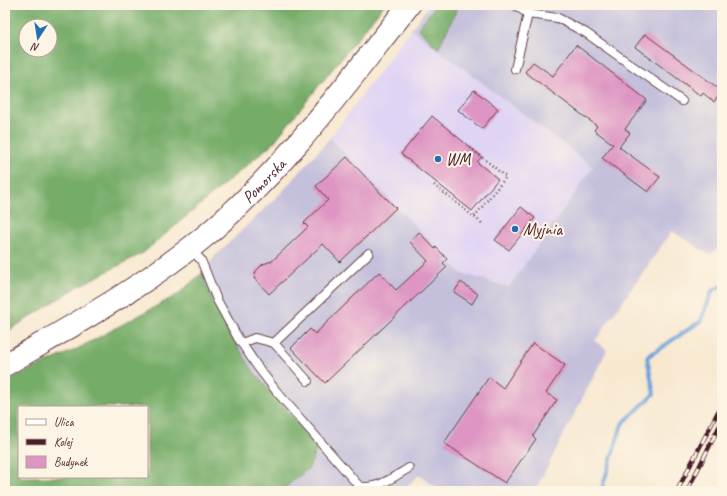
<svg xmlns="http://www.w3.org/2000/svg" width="727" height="496" font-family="Caveat,sans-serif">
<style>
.built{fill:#e0d4f4}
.industrial{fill:#c4c0db}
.forest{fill:#75ac68;stroke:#60664a;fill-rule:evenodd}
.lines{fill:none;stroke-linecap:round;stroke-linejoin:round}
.stream{stroke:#6ea3db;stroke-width:4}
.building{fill:#de95c3}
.service-casing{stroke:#643d44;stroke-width:10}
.primary-casing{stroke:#643d44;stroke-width:24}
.path{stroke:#643d44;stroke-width:2.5;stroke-dasharray:1 3;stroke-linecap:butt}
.service{stroke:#fff;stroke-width:8}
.primary{stroke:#fff;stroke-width:22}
.rail-casing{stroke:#4a1f2b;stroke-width:4.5}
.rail{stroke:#fcf5e5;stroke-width:3;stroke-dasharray:9;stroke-linecap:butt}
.poi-dot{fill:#1f6fb2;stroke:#fcf5e5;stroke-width:1.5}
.labels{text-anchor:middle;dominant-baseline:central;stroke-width:4;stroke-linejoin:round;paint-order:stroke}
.poi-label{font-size:17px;fill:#4a1f2b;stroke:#fcf5e5;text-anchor:start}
.street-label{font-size:17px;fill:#4a1f2b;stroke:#fcf5e5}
</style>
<rect width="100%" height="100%" fill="#fcf5e5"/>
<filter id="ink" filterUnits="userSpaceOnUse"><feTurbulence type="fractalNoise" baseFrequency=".025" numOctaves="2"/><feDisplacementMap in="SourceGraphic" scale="8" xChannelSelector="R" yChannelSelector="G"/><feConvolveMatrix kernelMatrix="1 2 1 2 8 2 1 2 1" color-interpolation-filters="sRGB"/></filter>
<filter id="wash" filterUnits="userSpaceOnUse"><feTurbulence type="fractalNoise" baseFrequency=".012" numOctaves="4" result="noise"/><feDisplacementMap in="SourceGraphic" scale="16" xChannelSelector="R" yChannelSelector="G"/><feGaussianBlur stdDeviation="0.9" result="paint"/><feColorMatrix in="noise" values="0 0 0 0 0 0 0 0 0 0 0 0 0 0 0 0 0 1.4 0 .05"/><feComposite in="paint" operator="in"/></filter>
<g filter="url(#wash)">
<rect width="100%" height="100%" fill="#f8e8d0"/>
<polygon class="built" points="411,29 593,167 509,287 461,273 330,138"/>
<polygon class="industrial" points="429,5 722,5 722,244 710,255 672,231 595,341 607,350 535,491 440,491 419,475 402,491 281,491 309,469 318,445 254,372 233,339 212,299 202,273 215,256 281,193 330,138 461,273 509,287 593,167 411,29"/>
<g class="forest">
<path d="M 5,5 L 384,5 L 273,143 L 143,253 L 79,286 L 5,333 ZM 26,26 L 50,26 L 50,50 L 26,50 Z"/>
<polygon points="436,5 459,5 438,49 418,28"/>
<path d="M 202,273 L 212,299 L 233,339 L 254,372 L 318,445 L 309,468 L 281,491 L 5,491 L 5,381 L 75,350 L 177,295 ZM 19,407 L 147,407 L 147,477 L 19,477 Z"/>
</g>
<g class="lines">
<polyline class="stream" points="601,491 622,424 654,394 647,357 701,321 712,291 722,286"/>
</g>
<g id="blocks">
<g class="building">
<polygon points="645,34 722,91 714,102 703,93 701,96 635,47"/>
<polygon points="576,45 647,100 625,129 630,133 619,147 660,177 648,192 602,158 613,144 594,130 597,126 525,72 533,62 553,76"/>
<polygon points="474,90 498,109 482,129 458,110"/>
<polygon points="432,116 482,157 477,162 498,179 472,211 401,154"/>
<polygon points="347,157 386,199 386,198 396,208 340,262 323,244 269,294 254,278 256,271 263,264 272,261 308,227 304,223 328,200 316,186"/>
<polygon points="521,207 535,218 509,250 495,240"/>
<polygon points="419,232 435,249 436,247 447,259 443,263 447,267 325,383 291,348 310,329 315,334 379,272 396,290 428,261 410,242"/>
<polygon points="461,282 478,294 472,304 454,292"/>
<polygon points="533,343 565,365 546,393 557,400 533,436 536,439 505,483 444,443 489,377 503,388"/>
</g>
</g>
</g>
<g filter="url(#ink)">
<use href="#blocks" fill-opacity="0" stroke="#643d44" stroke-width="1"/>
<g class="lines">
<g class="service-casing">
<g id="service">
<polyline points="515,5 528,14 558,18 586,33 682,101"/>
<polyline points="515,69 528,14"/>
<path d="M 190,248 L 201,260 L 217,300 L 238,338 L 257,366 L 277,392 L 359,486 C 376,491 395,476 409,468"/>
<polyline points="242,343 255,338 274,343 369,253"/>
<polyline points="274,343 308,381"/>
</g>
</g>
<g class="primary-casing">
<g id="primary">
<path id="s1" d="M 5,365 C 75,324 147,285 210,232 C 287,166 346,84 409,5"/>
</g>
</g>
<g class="path">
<polyline points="467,145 506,177 474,217"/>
<polyline points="434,185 483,224"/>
</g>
<use href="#service" class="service"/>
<use href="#primary" class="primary"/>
<g class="rail-casing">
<g id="rail">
<polyline points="677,491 722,404"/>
<polyline points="687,491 722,421"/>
</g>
</g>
<use href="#rail" class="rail"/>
</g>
</g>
<g class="poi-dot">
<circle cx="438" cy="159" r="4"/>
<circle cx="515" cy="229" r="4"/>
</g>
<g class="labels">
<g class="poi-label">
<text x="446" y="159">WM</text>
<text x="523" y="229">Myjnia</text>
</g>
<g class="street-label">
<text stroke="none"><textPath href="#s1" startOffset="319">Pomorska</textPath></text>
</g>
</g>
<rect width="727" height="496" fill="none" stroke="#fcf5e5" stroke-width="20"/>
<rect x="18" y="406" width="130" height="72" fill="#fcf5e5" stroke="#b59f9b"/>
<rect x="26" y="419" width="20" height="6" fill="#ffffff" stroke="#b59f9b"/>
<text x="54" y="426" font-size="12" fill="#4a1f2b">Ulica</text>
<rect x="26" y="439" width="20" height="6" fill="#4a1f2b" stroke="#b59f9b"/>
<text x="54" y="446" font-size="12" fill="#4a1f2b">Kolej</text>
<rect x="26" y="456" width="20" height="12" fill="#de95c3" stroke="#b59f9b"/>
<text x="54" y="466" font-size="12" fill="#4a1f2b">Budynek</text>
<g transform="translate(38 38) rotate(192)"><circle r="19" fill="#fcf5e5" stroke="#b59f9b"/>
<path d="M0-3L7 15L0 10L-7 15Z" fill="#1f6fb2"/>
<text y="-6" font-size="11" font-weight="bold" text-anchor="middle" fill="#4a1f2b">N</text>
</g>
</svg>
